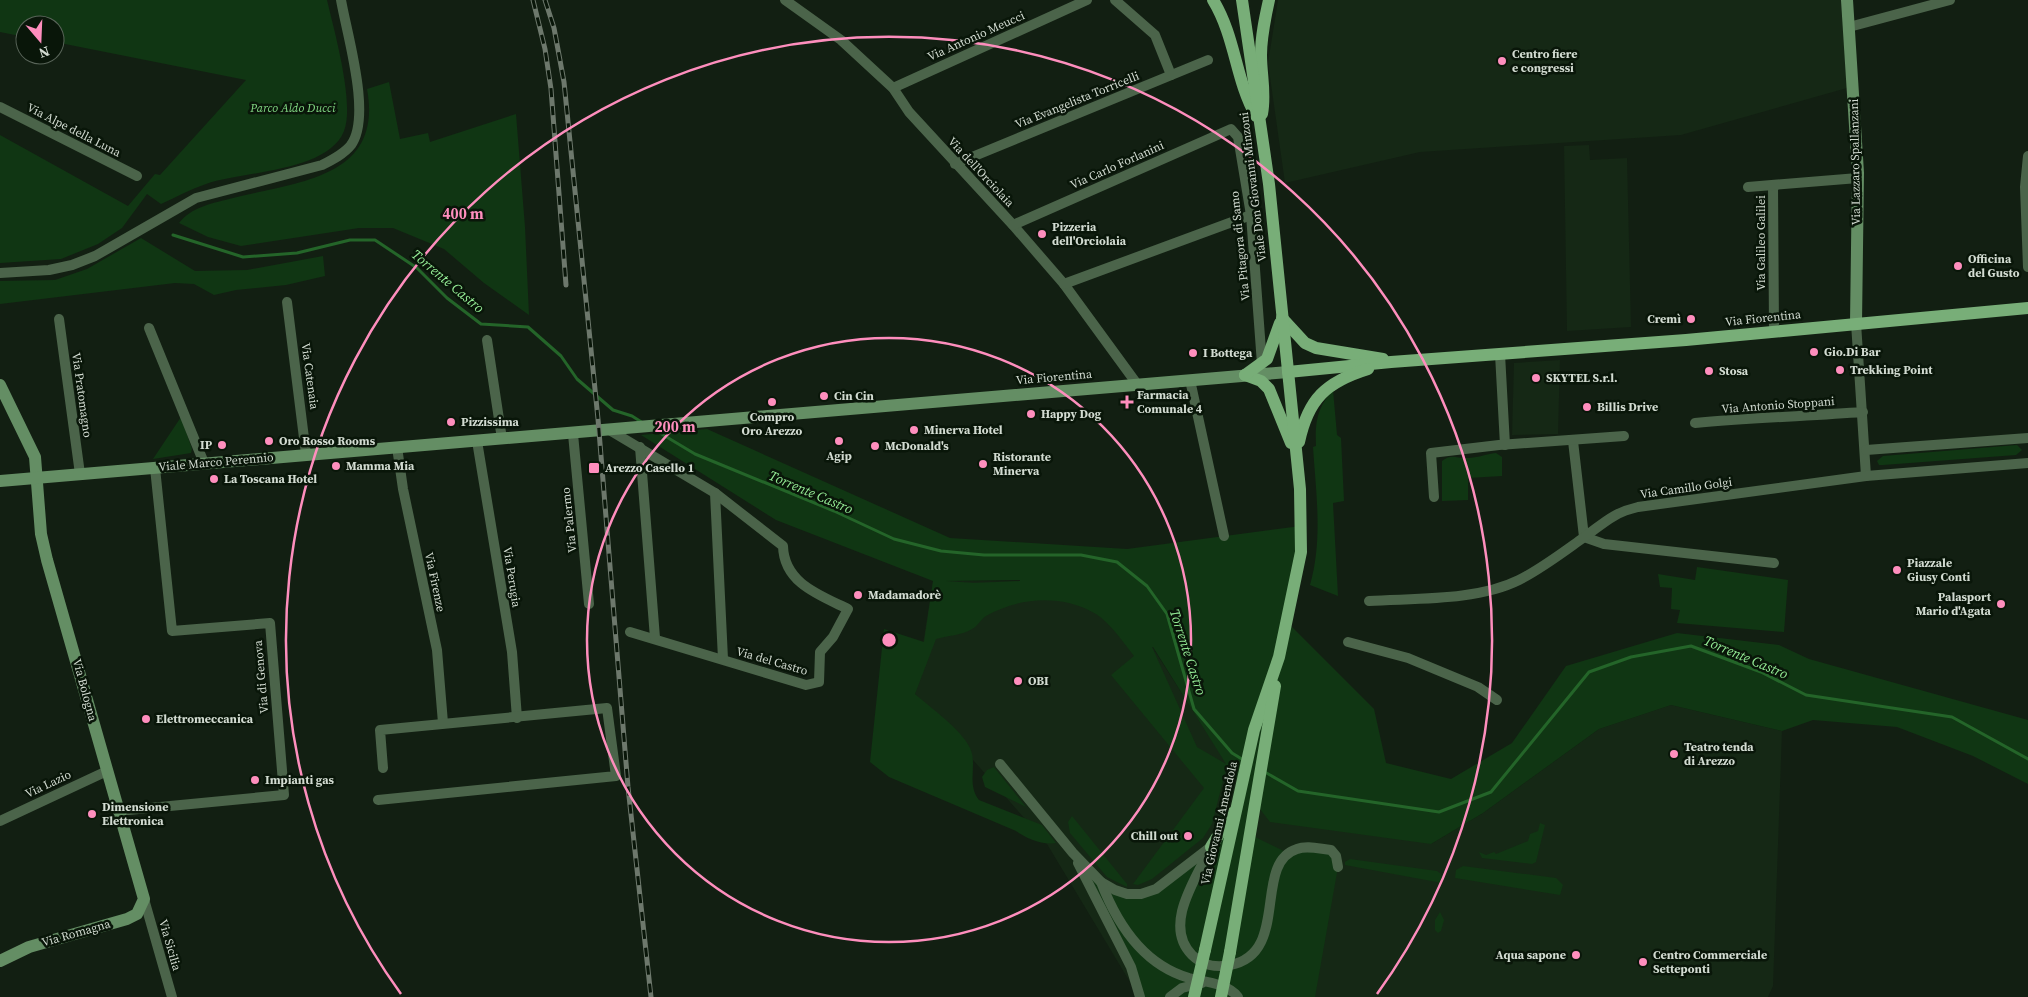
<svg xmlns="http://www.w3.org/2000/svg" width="2028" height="997" font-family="'Source Serif 4',serif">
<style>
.built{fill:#152815}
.green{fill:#103613;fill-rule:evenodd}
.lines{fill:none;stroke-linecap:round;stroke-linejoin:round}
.stream{stroke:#246529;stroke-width:3}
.street{stroke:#4b644a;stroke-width:10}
.secondary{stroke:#648e64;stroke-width:12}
.primary{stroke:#78ae78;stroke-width:12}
.rail-casing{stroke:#6d786c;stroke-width:5}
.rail{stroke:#091609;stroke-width:3;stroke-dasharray:9;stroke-linecap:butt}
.primary-bridge{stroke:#78ae78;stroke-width:12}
.ring{fill:none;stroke:#fe8ebd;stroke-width:2.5}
.poi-dot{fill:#fe8ebd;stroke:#091609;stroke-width:2}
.labels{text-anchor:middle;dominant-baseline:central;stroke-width:5;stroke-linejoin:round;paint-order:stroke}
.street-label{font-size:12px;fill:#d2dbd1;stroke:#091609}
.poi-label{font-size:12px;font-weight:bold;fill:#d2dbd1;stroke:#091609;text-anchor:start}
.park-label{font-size:12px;font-style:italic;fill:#80d682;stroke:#091609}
.water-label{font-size:14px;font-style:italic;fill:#95ec96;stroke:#091609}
.centre{fill:#fe8ebd;stroke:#091609;stroke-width:2.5}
.ring-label{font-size:15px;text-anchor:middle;font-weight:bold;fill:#fe8ebd;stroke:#091609;stroke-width:5;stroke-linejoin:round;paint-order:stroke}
</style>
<rect width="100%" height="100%" fill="#121f12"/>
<g class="built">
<polygon points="1278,0 1841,0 1847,88 1681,135 1420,152 1285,183 1268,63"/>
<polygon points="1589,145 1590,160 1627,158 1631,327 1567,331 1564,146"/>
<polygon points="1560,360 1558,434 1512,435 1514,363"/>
<polygon points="933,581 1093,582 1123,601 1227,764 1431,844 1483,813 1599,729 1671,705 1782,731 1773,986 1768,997 1139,997 1047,844 915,694"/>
</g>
<g class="green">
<path d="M 0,0 L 327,0 C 334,30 355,104 344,131 C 328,172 243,171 206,184 C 191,189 176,197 161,204 L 147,194 L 122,228 L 98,244 L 61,259 L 0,263 L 0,135 L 128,206 L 155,174 L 160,175 L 246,80 L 55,42 L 55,25 L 25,25 L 25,37 L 0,32 Z"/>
<path d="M 389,82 L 400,139 L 428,133 L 430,142 L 516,114 L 525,227 L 529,315 L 484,283 L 444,249 L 393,228 L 359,228 L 241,246 L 208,237 L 179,223 C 192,207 210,204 229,199 C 294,182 384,180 367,89 Z"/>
<polygon points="141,238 195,271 247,270 323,256 325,276 286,285 236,290 214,295 194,284 175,283 0,304 0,281 55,280 87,269"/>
<path d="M 1333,390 L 1337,435 L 1341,438 L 1344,501 L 1333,503 L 1338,596 L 1310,585 C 1323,540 1316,493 1313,447 L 1316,446 C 1315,422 1317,408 1333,390 Z"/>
<polygon points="181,417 192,449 191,453 153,459"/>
<path d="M 707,429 L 950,538 L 1127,549 L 1301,526 L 1288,623 L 1374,709 L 1386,763 L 1451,779 L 1512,743 L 1566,666 L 1677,633 L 1779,645 L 1809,659 L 2028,720 L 2028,784 L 1973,756 L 1897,727 L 1813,720 L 1782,731 L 1671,705 L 1599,729 L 1483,813 L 1431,844 L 1270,822 L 1256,804 L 1251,835 L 1288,853 L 1331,850 L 1338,867 L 1315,997 L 1140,997 L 1073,853 L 1101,882 L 1141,894 L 1211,847 L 1242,785 L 1227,765 L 1212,824 L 1203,838 L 1152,879 L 1138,885 L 1133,884 L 1204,788 L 1111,675 L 1134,656 C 1123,642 1111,624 1096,614 C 1062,594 1019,597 986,616 C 981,619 978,626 972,629 C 963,635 946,636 936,639 L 915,694 C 931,708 961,729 970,748 C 978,765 966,783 979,800 L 1042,825 L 1056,843 C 1042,845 1027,839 1016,831 L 889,777 L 870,762 L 884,629 L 924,642 L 933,581 L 776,520 L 641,435 ZM 946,581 L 1020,580 L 1020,581 L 974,583 ZM 1152,647 L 1153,647 L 1226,764 L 1197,747 Z"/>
<polygon points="2017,445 2022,450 2016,455 1883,465 1879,465 1877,461 1883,456"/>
<path d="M 1496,453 L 1502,457 L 1502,476 L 1468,478 L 1468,500 L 1442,501 L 1442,461 C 1452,453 1457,459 1468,458 C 1477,458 1486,454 1496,453 Z"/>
<polygon points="1697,567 1788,580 1784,632 1677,623 1680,610 1671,609 1672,588 1660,587 1658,574 1695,580"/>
<polygon points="994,767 1026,807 985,787 982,777 987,770"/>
<polygon points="1072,816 1127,884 1127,887 1107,877 1070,833 1068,822"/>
<polygon points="1540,823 1545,825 1536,862 1532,864 1482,858 1479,852 1486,855 1494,852 1496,854 1528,841 1530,834 1538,831"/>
<polygon points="1350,859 1437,871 1441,874 1442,883 1345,865 1345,862"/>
<polygon points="1463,866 1556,878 1563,885 1560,895 1455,878 1456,870"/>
<polygon points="1440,912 1444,920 1441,931 1438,933 1435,930 1435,920"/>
</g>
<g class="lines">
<g class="stream">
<polyline points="173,235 243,257 297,253 350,240 375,240 417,268 447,298 481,324 528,327 561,356 577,379 613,410 632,416 643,423"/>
<polyline points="655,430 695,454 834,511 894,539 941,551 984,555 1081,555 1117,562 1147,586 1167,614 1194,709 1232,753 1245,761"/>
<polyline points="1263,771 1298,791 1439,812 1491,792 1589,672 1631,657 1691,646 1761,672 1806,695 1952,717 2028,759"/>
</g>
<g class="street">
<polyline points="785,0 841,40 893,88 909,112 1013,225 1064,284 1137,384"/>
<polyline points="1115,0 1155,35 1171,75"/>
<polyline points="1849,27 1950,0"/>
<polyline points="893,88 1087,0"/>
<polyline points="0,107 137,176"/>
<polyline points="2028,156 2025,187 2028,267"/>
<polyline points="955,164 1208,60"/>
<polyline points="1773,185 1774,331"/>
<polyline points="1748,187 1858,178"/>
<polyline points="1013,225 1231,129 1238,137 1251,215 1262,364"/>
<path d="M 0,273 L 49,270 L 72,265 L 95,256 L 196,198 L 322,165 C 332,160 344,154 351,145 C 372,116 347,35 341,0"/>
<polyline points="1064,284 1251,215"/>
<polyline points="287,302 306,454"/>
<polyline points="59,319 80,474"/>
<polyline points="1856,323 1866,476"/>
<polyline points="149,328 204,463"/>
<polyline points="487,340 502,439"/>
<polyline points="1500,354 1505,445"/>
<polyline points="1190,380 1224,536"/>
<path d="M 1695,423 C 1751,418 1807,416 1863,412"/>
<path d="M 611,431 L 715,493 L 783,546 C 784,583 819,595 848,609 L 833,637 L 820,652 L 819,682 L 806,685 L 630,632"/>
<polyline points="573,434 589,604"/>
<polyline points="477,441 512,652 517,718"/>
<polyline points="1573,441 1584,537 1604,544 1774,563"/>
<polyline points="397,447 403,489 437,650 443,723"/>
<polyline points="640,447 655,638"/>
<polyline points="1866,450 2028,438"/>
<polyline points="715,493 723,659"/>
<polyline points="1434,497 1431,453 1499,445 1624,436"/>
<path d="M 1369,601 C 1416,598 1477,601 1519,580 C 1541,569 1562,553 1583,538 C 1603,524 1612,513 1638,507 L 1866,476 L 2028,463"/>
<polyline points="1348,642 1408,658 1478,687 1497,700"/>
<polyline points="1000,764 1073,853 1101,882 1115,890 1127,894 1141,894 1156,889 1208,849"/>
<polyline points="378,800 616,776 607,708 380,730 383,768"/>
<polyline points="118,811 284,795 270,623 172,631 155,468"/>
<polyline points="0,821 107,771"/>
<path d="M 1211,847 C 1197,877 1162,925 1192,955 C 1202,965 1216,968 1230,965 C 1291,954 1252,863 1297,849 C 1307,845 1320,849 1331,850 L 1336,856 L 1338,867"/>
<polyline points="1078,863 1131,967 1140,997"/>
<path d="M 1101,882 C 1117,924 1144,965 1189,978 C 1205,982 1227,983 1238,997"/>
<polyline points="144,899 172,997"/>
<polyline points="1170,997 1182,988 1202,983"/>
</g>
<g class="secondary">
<polyline points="1847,0 1858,173 1856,323"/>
<polyline points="0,385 35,457 41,534 47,560 144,899 137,914 127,919 29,947 0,961"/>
<polyline points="0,481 1288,372"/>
</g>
<g class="primary">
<path d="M 1213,0 C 1236,38 1235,79 1256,116"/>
<path d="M 1262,114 C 1266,93 1261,75 1261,55 C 1261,36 1265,18 1269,0"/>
<polyline points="1282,318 1305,343 1316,348 1383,359"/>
<polyline points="1288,372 1391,362 1686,340 2028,308"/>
<polyline points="1245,375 1261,381 1269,389 1291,443"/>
<polyline points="1245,375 1267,359 1280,323"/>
<path d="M 1299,442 C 1308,399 1326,382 1368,369"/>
<polyline points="1211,847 1232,813"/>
<polyline points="1205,950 1254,730 1279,657 1301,552 1300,489 1269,184 1242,0"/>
<polyline points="1230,952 1275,686"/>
</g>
<g class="rail-casing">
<g id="rail">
<polyline points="533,0 545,49 551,89 566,285"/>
<polyline points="545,0 554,28 564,82 598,419 628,787 651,997"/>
</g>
</g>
<use href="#rail" class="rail"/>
<g class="primary-bridge">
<polyline points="1194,997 1205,950"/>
<polyline points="1221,997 1230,952"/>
</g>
</g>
<g class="ring">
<circle cx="889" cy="640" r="302"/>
<path d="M401 994A603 603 0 1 1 1377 994"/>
</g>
<g class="poi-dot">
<circle cx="1502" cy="61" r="5"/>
<circle cx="1042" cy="234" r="5"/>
<circle cx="1958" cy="266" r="5"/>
<circle cx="1691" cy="319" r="5"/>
<circle cx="1814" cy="352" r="5"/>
<circle cx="1193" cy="353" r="5"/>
<circle cx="1840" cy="370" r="5"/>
<circle cx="1709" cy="371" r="5"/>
<circle cx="1536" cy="378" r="5"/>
<circle cx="824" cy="396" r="5"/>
<circle cx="772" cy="402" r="5"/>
<path d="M1124.5 394.5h5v5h5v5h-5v5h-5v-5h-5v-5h5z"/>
<circle cx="1587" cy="407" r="5"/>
<circle cx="1031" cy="414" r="5"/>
<circle cx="451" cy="422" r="5"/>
<circle cx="914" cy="430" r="5"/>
<circle cx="269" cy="441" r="5"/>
<circle cx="839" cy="441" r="5"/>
<circle cx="222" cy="445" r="5"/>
<circle cx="875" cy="446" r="5"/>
<circle cx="983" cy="464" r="5"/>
<circle cx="336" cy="466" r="5"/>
<rect x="588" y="462" width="12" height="12" rx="2.5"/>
<circle cx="214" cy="479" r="5"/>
<circle cx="1897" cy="570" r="5"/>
<circle cx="858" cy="595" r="5"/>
<circle cx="2001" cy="604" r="5"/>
<circle cx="1018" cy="681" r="5"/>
<circle cx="146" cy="719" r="5"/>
<circle cx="1674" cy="754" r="5"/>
<circle cx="255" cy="780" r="5"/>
<circle cx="92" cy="814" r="5"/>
<circle cx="1188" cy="836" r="5"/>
<circle cx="1576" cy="955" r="5"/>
<circle cx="1643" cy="962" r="5"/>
</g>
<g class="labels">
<g class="street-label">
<text transform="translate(976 36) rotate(-24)">Via Antonio Meucci</text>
<text transform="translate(1077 100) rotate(-22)">Via Evangelista Torricelli</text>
<text transform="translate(74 130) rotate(27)">Via Alpe della Luna</text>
<text transform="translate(1855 162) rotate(-91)">Via Lazzaro Spallanzani</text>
<text transform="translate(1117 165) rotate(-24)">Via Carlo Forlanini</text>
<text transform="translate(981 172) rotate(47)">Via dell'Orciolaia</text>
<text transform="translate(1253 187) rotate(-97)">Viale Don Giovanni Minzoni</text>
<text transform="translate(1761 243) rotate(-90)">Via Galileo Galilei</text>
<text transform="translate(1240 246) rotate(-96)">Via Pitagora di Samo</text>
<text transform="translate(1763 318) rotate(-6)">Via Fiorentina</text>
<text transform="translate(310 376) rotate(82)">Via Catenaia</text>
<text transform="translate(1054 377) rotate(-5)">Via Fiorentina</text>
<text transform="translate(82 395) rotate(82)">Via Pratomagno</text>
<text transform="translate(1778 405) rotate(-4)">Via Antonio Stoppani</text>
<text transform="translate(216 462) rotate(-5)">Viale Marco Perennio</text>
<text transform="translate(1686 488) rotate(-8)">Via Camillo Golgi</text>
<text transform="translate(569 520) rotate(-96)">Via Palermo</text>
<text transform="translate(512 577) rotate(81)">Via Perugia</text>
<text transform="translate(435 582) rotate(78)">Via Firenze</text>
<text transform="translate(772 661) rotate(16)">Via del Castro</text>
<text transform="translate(261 677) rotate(-95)">Via di Genova</text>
<text transform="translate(85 690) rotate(75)">Via Bologna</text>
<text transform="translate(48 784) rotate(-25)">Via Lazio</text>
<text transform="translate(1219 823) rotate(-77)">Via Giovanni Amendola</text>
<text transform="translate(76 933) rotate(-16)">Via Romagna</text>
<text transform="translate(170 945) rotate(74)">Via Sicilia</text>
</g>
<g class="poi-label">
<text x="1512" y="54">Centro fiere<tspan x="1512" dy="14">e congressi</tspan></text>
<text x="1052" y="227">Pizzeria<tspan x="1052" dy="14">dell'Orciolaia</tspan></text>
<text x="1968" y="259">Officina<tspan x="1968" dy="14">del Gusto</tspan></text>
<text x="1681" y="319" text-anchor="end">Cremì</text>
<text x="1824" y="352">Gio.Di Bar</text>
<text x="1203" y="353">I Bottega</text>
<text x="1850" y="370">Trekking Point</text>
<text x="1719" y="371">Stosa</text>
<text x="1546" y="378">SKYTEL S.r.l.</text>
<text x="1137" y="395">Farmacia<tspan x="1137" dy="14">Comunale 4</tspan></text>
<text x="834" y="396">Cin Cin</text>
<text x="1597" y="407">Billis Drive</text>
<text x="1041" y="414">Happy Dog</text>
<text x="772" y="417" text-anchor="middle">Compro<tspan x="772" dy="14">Oro Arezzo</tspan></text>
<text x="461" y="422">Pizzissima</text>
<text x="924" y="430">Minerva Hotel</text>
<text x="279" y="441">Oro Rosso Rooms</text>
<text x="212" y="445" text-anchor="end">IP</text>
<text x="885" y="446">McDonald's</text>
<text x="839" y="456" text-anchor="middle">Agip</text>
<text x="993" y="457">Ristorante<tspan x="993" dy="14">Minerva</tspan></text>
<text x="346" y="466">Mamma Mia</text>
<text x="605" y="468">Arezzo Casello 1</text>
<text x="224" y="479">La Toscana Hotel</text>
<text x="1907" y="563">Piazzale<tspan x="1907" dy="14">Giusy Conti</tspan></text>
<text x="868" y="595">Madamadorè</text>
<text x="1991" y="597" text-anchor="end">Palasport<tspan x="1991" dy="14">Mario d'Agata</tspan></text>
<text x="1028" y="681">OBI</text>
<text x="156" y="719">Elettromeccanica</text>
<text x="1684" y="747">Teatro tenda<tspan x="1684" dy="14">di Arezzo</tspan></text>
<text x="265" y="780">Impianti gas</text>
<text x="102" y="807">Dimensione<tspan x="102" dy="14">Elettronica</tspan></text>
<text x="1178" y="836" text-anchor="end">Chill out</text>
<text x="1566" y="955" text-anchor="end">Aqua sapone</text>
<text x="1653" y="955">Centro Commerciale<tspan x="1653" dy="14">Setteponti</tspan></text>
</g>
<g class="park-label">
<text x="293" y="108">Parco Aldo Ducci</text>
</g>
<g class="water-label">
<text transform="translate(448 281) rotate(40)">Torrente Castro</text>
<text transform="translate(811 492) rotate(23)">Torrente Castro</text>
<text transform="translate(1188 652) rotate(72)">Torrente Castro</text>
<text transform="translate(1746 657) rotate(23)">Torrente Castro</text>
</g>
</g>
<circle cx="889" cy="640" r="8" class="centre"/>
<g class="ring-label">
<text x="463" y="219">400 m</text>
<text x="675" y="432">200 m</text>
</g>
<g transform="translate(40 40) rotate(161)"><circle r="24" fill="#091609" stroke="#596559"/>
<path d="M0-4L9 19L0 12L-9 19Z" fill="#fe8ebd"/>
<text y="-8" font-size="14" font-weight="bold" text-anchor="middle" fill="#d2dbd1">N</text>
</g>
</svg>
